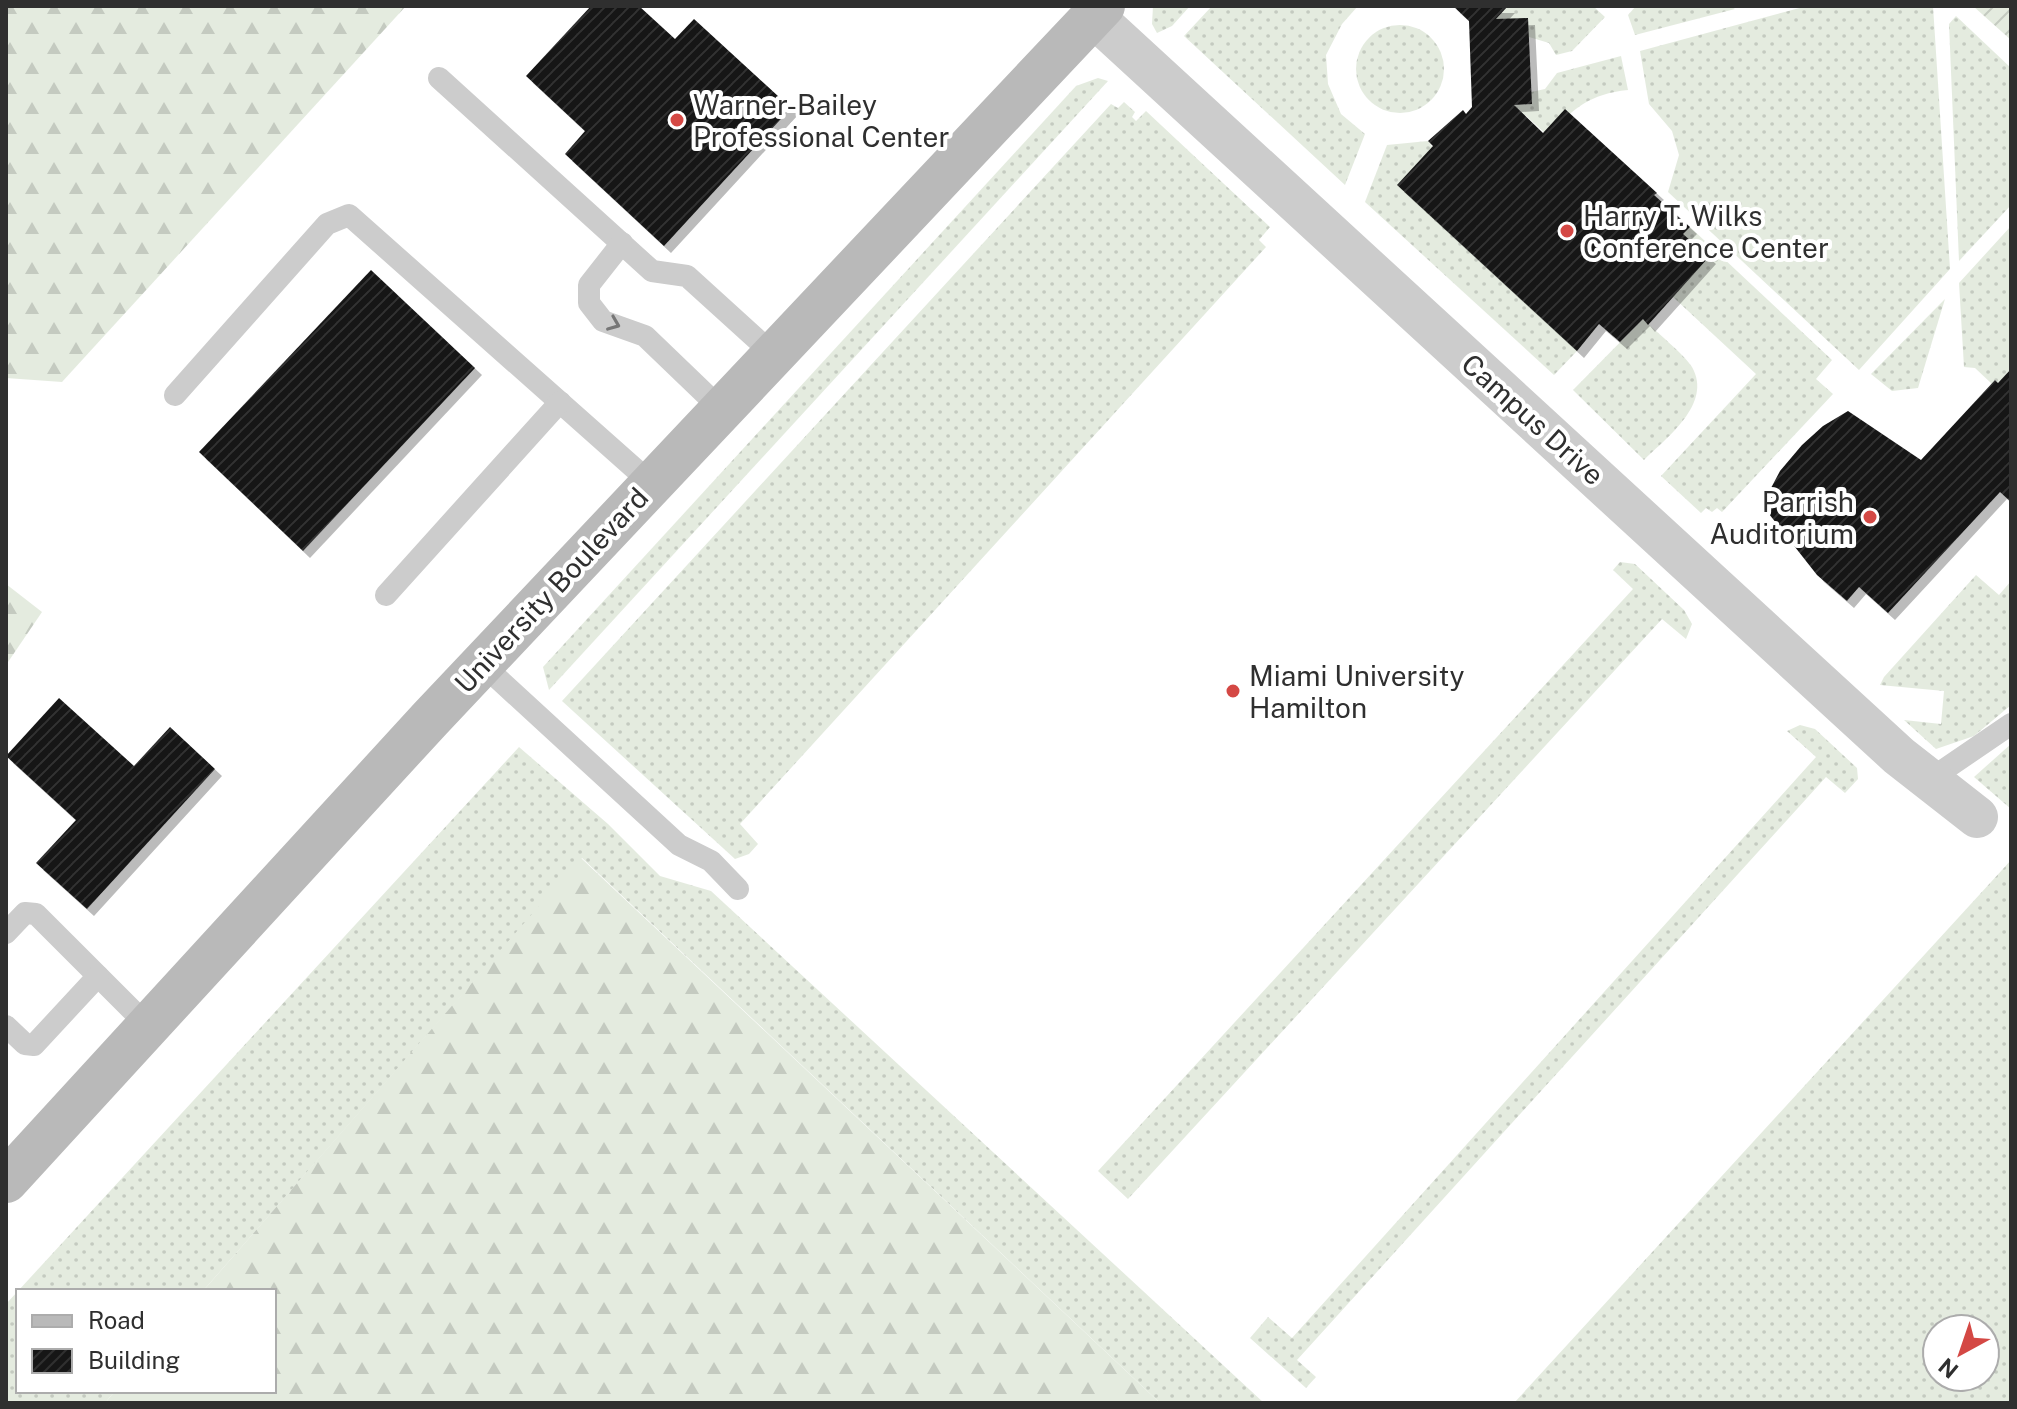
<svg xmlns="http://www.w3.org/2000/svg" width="2017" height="1409" font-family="'Public Sans',sans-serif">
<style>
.grass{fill:url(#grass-dots);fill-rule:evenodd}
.forest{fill:url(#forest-firs)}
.garden{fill:url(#garden-furrows)}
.building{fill:url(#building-hatch);filter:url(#shadow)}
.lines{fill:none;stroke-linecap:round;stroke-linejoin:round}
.lane{stroke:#ccc;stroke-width:22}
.street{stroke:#ccc;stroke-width:42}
.secondary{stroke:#b9b9b9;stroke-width:44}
.oneway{stroke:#767676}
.poi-dot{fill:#d44844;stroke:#fff;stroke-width:3}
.labels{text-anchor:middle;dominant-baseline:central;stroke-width:8;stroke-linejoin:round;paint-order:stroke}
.poi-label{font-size:28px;fill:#2f2f2f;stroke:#fff;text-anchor:start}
.street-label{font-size:28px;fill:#2f2f2f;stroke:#fff}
</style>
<defs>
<pattern id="grass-dots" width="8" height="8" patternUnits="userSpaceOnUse" patternTransform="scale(2)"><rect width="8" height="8" fill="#e4ebdf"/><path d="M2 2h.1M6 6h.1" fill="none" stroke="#c4cac0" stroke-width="1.8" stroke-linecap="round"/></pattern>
<pattern id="forest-firs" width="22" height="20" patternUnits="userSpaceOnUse" patternTransform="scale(2)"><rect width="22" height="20" fill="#e4ebdf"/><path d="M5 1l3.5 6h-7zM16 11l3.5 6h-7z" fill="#c4cac0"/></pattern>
<pattern id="garden-furrows" width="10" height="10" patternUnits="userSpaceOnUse" patternTransform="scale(2)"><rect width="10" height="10" fill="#e4ebdf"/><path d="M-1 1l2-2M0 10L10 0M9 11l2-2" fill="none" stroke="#c4cac0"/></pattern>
<pattern id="building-hatch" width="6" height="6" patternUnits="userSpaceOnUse" patternTransform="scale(2)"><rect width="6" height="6" fill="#161616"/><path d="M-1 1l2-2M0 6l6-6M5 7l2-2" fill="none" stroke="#303030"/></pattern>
<filter id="shadow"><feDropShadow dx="7" dy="7" stdDeviation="0" flood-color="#0004"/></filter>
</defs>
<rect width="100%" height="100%" fill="#fff"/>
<g class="grass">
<polygon points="1153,6 1190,6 1172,26 1157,33 1152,24"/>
<polygon points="1212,6 1358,6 1342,24 1326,55 1328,84 1341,114 1365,134 1345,185 1184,36"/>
<polygon points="1508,6 1593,6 1605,17 1572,51 1556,55 1549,43 1529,37 1496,19"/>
<polygon points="1636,6 1730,6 1735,9 1635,35 1628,15"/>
<polygon points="1807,6 1933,6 1950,269 1859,370 1668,192 1679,155 1672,131 1649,104 1640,51"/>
<polygon points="1956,16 2011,68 2011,205 1959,261 1949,24"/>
<circle cx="1400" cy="69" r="44"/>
<path d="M 1621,56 L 1628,90 C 1590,94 1573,108 1548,136 L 1514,105 L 1531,104 L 1531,92 L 1545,89 L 1557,73 Z"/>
<polygon points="1098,78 1108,81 549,690 543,667 1076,86"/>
<polygon points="1124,102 1135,112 1132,117 1136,121 1146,111 1270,227 1259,240 1266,247 740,824 758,844 749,854 735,859 562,701 1111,104 1118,108"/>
<polygon points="1428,141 1577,351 1554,375 1365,202 1387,145"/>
<polygon points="2011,226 2011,369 1998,383 1995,380 1992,384 1975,368 1964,367 1959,283"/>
<polygon points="1690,227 1832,360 1816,379 1833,394 1722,512 1717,508 1712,512 1706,508 1701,513 1661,476 1756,374 1673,297 1683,234"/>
<polygon points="1945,299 1918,388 1892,391 1871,374"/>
<path d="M 1643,319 C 1655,331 1684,354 1692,367 C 1713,404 1666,438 1644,460 L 1573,390 Z"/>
<polygon points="1620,562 1635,564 1684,610 1692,624 1686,639 1662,619 1128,1199 1098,1171 1633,589 1613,570"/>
<polygon points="1976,575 1999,595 2011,581 2011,705 1974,736 1936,749 1904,720 1941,724 1944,691 1880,685 1884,677"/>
<polygon points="1800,725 1815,729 1857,768 1858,779 1845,793 1826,777 1297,1360 1316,1377 1306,1388 1250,1338 1268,1317 1292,1338 1816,757 1787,731"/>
<polygon points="2011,744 2011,809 1974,777"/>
<polygon points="519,747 608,824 660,876 711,891 1264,1403 1160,1403 582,858 203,1291 18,1291"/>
<path d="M 2011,860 L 2011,1403 L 1514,1403 L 2002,870 ZM 1937,1329 L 1985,1329 L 1985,1377 L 1937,1377 Z"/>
<polygon points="18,1291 18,1391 115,1391 105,1403 6,1403 6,1304"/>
</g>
<g class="forest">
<polygon points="6,6 406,6 62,382 6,378"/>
<polygon points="6,584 42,612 6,665"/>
<polygon points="581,858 1160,1403 105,1403 115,1391 274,1391 274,1291 203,1291"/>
</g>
<polygon class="garden" points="1973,6 2011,6 2011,40"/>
<g class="building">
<polygon points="591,6 639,6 675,39 694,19 791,108 664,246 565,154 585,131 526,76"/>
<polygon points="1453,6 1508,6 1496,19 1528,18 1532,104 1514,105 1543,133 1565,109 1657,193 1654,195 1690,227 1683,234 1709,257 1648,325 1643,319 1620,342 1599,324 1577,351 1397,185 1433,146 1428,141 1463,110 1466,114 1472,107 1469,21"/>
<polygon points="371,270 475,368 303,551 199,452"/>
<polygon points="2011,369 2011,502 2000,492 1888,613 1859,587 1847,601 1817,575 1762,505 1780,471 1802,445 1823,426 1848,411 1921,460 1995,380 1998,383"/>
<polygon points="59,698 134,766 170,727 215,769 87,909 36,863 76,820 6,756"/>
</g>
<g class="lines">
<g class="lane">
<polyline points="439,78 652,271 687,276 774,355"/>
<polyline points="622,243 589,285 589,303 603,321 645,336 722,410"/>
<polyline points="175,395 327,224 349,215 652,484"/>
<polyline points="386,595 560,402"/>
<polyline points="482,664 679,845 711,861 738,889"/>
<polyline points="1929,780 2011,724"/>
<polyline points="6,933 25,913 36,914 148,1026"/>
<polyline points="6,1026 25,1044 34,1045 98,976"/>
</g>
<polyline class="street" points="1094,17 1899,756 1977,817"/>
<polyline class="secondary" points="6,1181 430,719 1103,6"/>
</g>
<defs><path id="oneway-chevron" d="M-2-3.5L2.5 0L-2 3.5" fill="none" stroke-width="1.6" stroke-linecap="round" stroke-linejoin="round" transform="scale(2)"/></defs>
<use class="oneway" href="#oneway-chevron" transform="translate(614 324) rotate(22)"/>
<g class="poi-dot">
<circle cx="677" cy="120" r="8"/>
<circle cx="1567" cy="231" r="8"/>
<circle cx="1870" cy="517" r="8"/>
<circle cx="1233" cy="691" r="8"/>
</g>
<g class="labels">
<g class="poi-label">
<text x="693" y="104">Warner-Bailey<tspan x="693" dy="32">Professional Center</tspan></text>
<text x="1583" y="215">Harry T. Wilks<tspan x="1583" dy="32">Conference Center</tspan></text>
<text x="1854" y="501" text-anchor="end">Parrish<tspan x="1854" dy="32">Auditorium</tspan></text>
<text x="1249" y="675">Miami University<tspan x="1249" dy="32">Hamilton</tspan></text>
</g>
<g class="street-label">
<text transform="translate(1533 419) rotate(42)">Campus Drive</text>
<text transform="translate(551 590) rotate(-47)">University Boulevard</text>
</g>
</g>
<rect width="2017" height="1409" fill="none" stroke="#2f2f2f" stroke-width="16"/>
<rect x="16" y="1289" width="260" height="104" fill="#ffffff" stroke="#acacac" stroke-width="2"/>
<rect x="32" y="1315" width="40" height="12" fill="#b9b9b9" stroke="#acacac" stroke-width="2"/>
<text x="88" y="1329" font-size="24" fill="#2f2f2f">Road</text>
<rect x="32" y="1349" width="40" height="24" fill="url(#building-hatch)" stroke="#acacac" stroke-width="2"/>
<text x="88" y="1369" font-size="24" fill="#2f2f2f">Building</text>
<g transform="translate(1961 1353) rotate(220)"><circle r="38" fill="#ffffff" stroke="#acacac" stroke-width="2"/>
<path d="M0-6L14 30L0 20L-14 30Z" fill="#d44844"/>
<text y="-12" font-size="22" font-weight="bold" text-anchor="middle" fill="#2f2f2f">N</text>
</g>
</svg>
